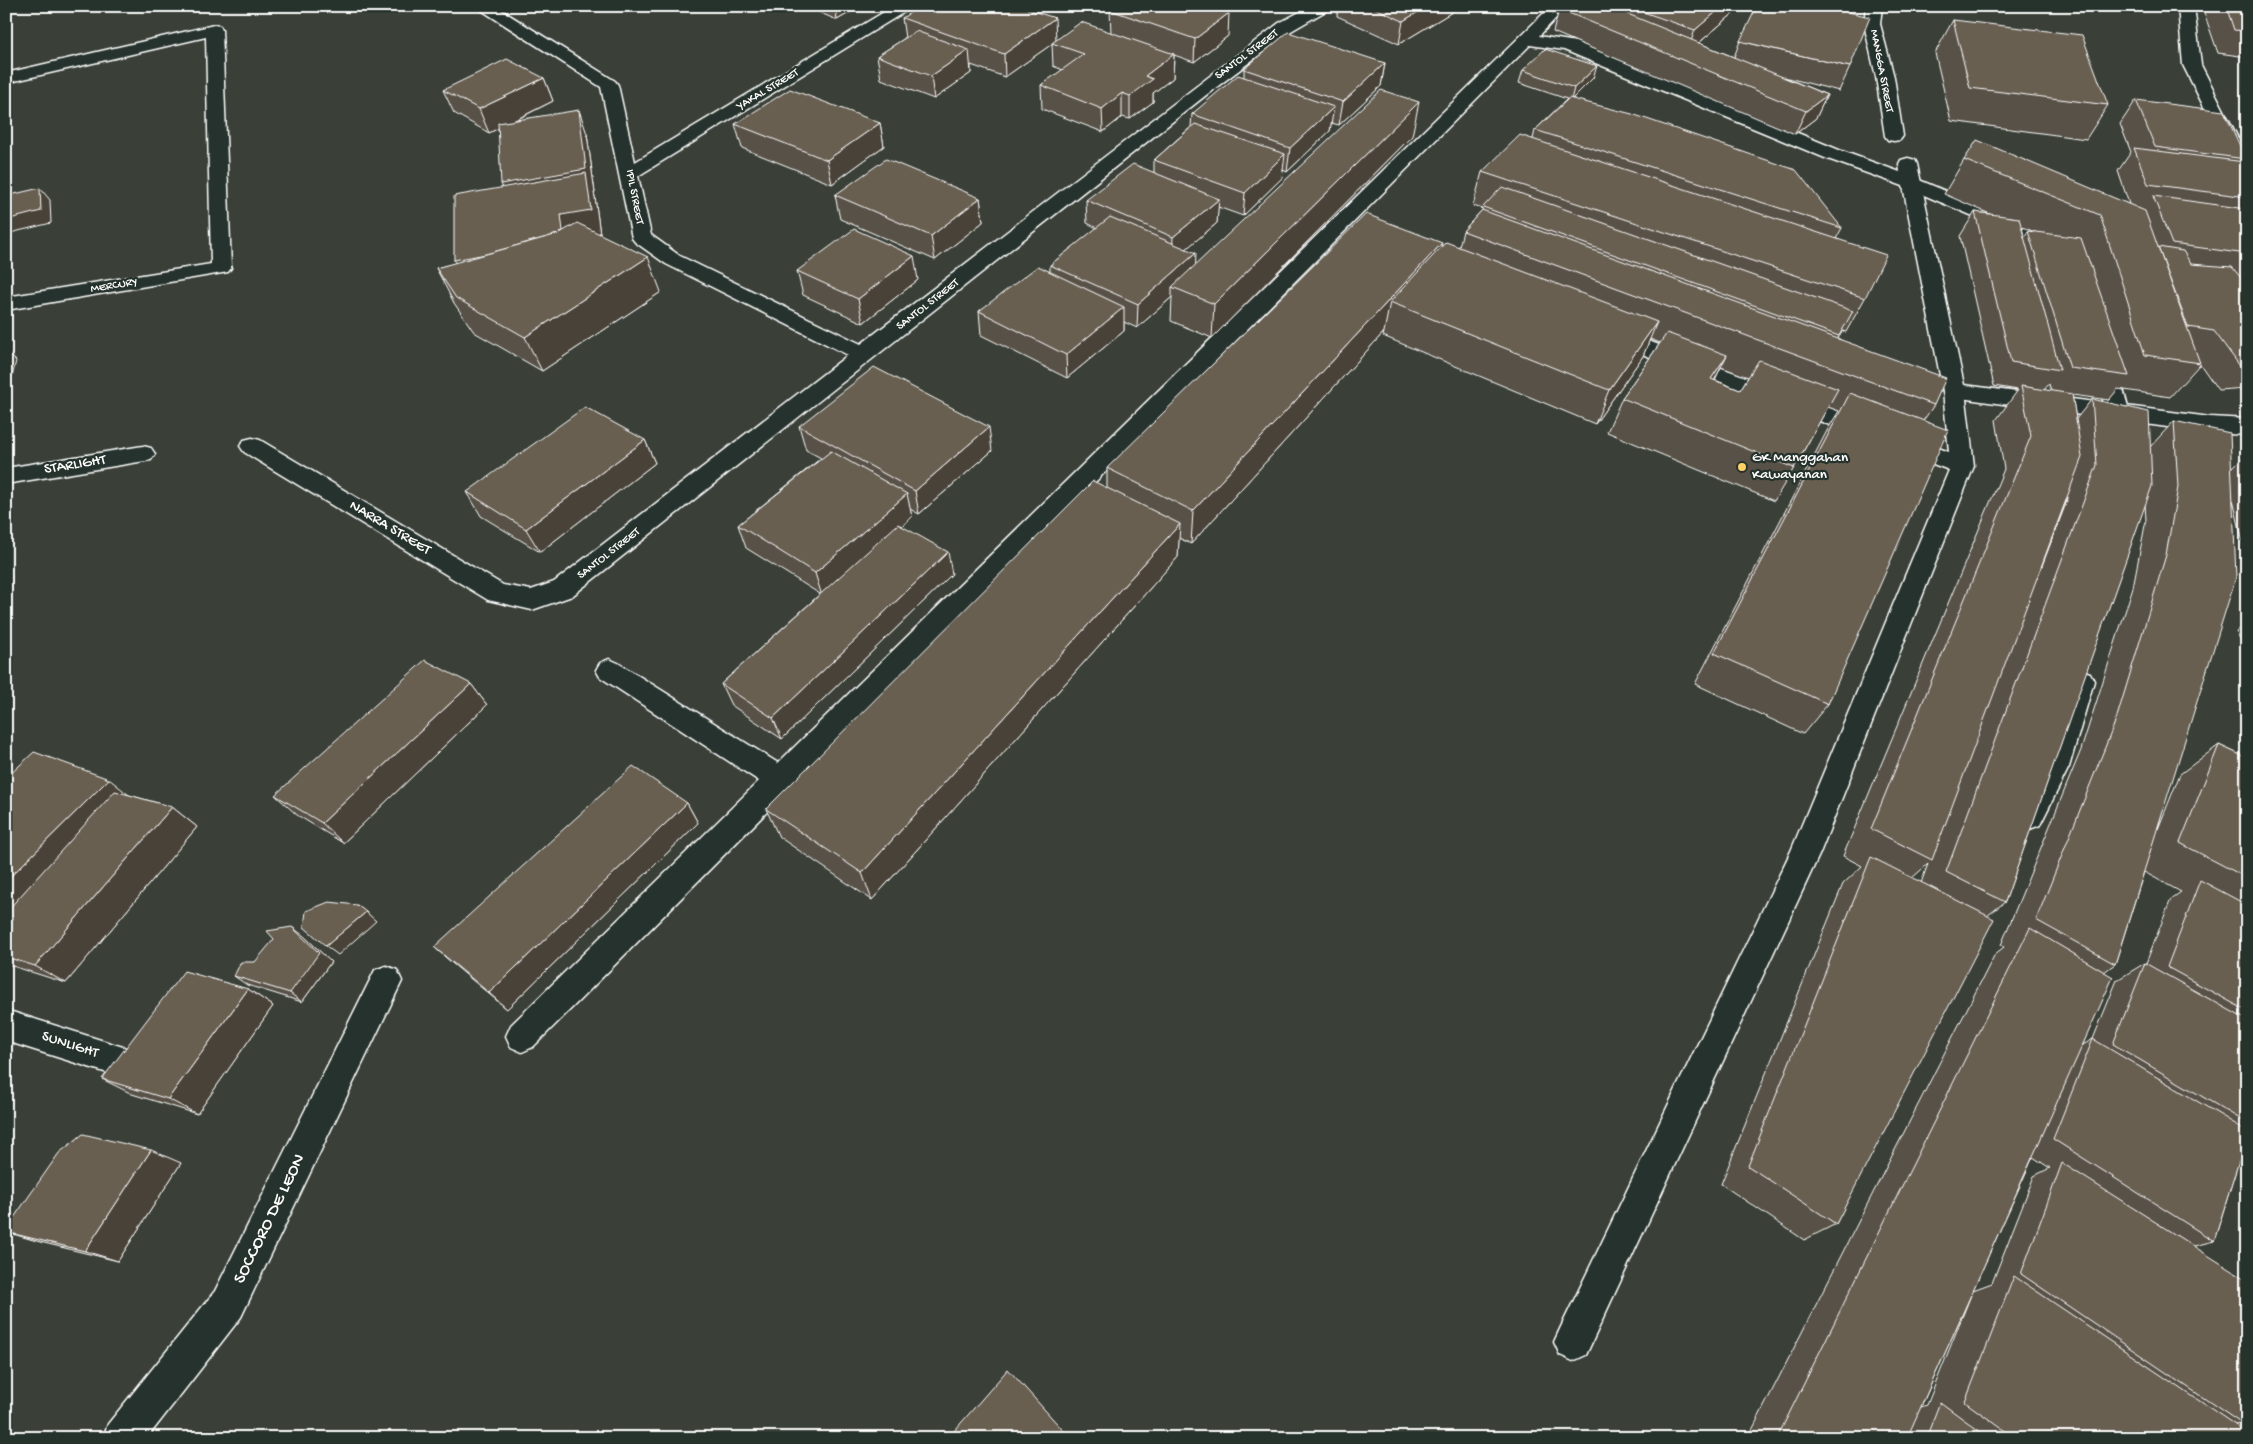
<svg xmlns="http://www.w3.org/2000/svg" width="2253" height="1444" font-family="'Gochi Hand',sans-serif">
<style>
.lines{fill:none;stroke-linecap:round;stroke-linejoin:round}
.service-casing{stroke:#fff;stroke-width:3}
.minor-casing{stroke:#fff;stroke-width:3}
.service{fill:#26332d;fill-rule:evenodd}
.minor{fill:#26332d;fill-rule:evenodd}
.wall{fill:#595146;stroke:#fff;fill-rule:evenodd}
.shaded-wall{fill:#484239;stroke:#fff}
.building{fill:#675e51;stroke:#fff}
.poi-dot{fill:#ffd166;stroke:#26332d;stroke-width:2}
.labels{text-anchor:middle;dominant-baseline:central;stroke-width:4.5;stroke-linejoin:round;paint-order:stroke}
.far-street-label{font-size:12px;fill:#fff;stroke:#26332d}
.poi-label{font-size:15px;fill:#fff;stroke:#26332d;text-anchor:start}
.street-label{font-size:15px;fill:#fff;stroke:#26332d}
.near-street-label{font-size:18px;fill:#fff;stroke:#26332d}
</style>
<rect width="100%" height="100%" fill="#3a4038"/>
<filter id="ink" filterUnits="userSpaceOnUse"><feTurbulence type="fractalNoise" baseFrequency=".02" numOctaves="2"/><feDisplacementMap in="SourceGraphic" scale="10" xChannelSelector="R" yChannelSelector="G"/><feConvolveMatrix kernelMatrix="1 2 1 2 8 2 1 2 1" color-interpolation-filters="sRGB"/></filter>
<g filter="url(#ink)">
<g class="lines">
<g class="service-casing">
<g id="service">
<polygon points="1912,177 2069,243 2072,247 2069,251 2062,253 2055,251 1905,187 1903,183 1905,179"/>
<polygon points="1613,328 1949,452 1943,391 1946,386 1954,384 1962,386 1965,391 1974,466 1820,853 1586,1355 1573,1361 1560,1355 1554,1342 1560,1329 1791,851 1949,470 1605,340 1602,335 1605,330"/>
<polygon points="2104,352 2112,354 2115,359 2137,441 2133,447 2125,449 2117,447 2113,441 2093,359 2096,354"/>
<polygon points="2081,670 2090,673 2094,681 2069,767 2040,825 2030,829 2020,825 2016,816 2041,766 2068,681 2072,673"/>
</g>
</g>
<g class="minor-casing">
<g id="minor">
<polygon points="475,6 495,6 615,81 618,85 635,162 894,6 914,6 638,176 651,235 680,256 861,344 1279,23 1311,6 1331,6 1329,9 1291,31 1210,92 572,596 532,610 488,600 244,452 240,446 244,440 252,438 260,440 503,585 531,590 554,582 848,355 666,264 635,242 632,238 601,87"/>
<polygon points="1866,6 1882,6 1880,24 1894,77 1903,136 1900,140 1894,141 1888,140 1885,136 1876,77 1864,24"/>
<polygon points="2178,6 2194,6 2201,65 2247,156 2247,181 2240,179 2183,65"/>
<polygon points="1549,12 1555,14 1557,17 1539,36 1576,42 1839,150 1900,172 1899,164 1901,160 1908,158 1915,160 1917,164 1964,385 2210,417 2247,419 2247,435 2210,433 1946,396 1943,391 1903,186 1825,158 1564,50 1530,45 533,1047 522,1052 511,1047 506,1036 511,1025 759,781 600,677 596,670 600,663 609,659 618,663 778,763 1543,14"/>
<polygon points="214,25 220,26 222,30 231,268 228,272 6,310 6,297 211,264 206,37 6,83 6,73"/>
<polygon points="143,446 151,448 155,454 151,460 6,484 6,468"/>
<polygon points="386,966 397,970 402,981 241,1317 147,1438 103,1438 108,1424 215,1291 375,970"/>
<polygon points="6,1010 145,1054 149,1065 145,1076 133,1081 6,1041"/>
</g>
</g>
<use href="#service" class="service"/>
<use href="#minor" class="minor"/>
</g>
<g class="wall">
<polygon points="804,6 861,6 837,20"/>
<polygon points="940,6 1033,6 1034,11 1056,40 1111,33 1110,10 1228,36 1194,62 1174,55 1173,78 1153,93 1153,102 1130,119 1122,117 1103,132 1042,109 1041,85 1063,70 1053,66 1052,44 1005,77 971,65 971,73 934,99 881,79 877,56 905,38 902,18 936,9"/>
<polygon points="1338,6 1462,6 1399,44 1337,16"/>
<polygon points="1563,6 1625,6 1620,11 1627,14 1629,7 1735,12 1699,43 1734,57 1740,41 1850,67 1839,91 1784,77 1827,95 1816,118 1795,134 1553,32 1559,9"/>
<polygon points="2202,6 2247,6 2247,57 2218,53 2202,7"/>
<polygon points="1953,20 2108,105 2086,139 1951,121 1935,53"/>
<polygon points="1385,63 1381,86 1339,125 1331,123 1330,131 1287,172 1283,170 1282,178 1243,216 1218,207 1217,223 1186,249 1195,265 1412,136 1212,338 1171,321 1172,297 1137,328 1124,322 1124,331 1067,378 981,335 979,311 1050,271 1050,265 1097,228 1087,223 1086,200 1154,172 1154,160 1191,127 1192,114 1244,77 1244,69"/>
<path d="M 1523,70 L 1593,78 L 1572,98 L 1842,228 L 1836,239 L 1865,298 L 1846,332 L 1842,331 L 1838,338 L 1934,405 L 1923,421 L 1828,704 L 1803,734 L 1695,684 L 1829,427 L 1839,411 L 1828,407 L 1794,468 L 1774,501 L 1607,432 L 1622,398 L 1660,343 L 1650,339 L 1643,356 L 1595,424 L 1383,336 L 1384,332 L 1191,544 L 1179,538 L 1178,557 L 872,900 L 779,837 L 766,809 L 1107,488 L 1107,468 L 1441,247 L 1459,247 L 1463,231 L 1482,210 L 1483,209 L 1473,206 L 1482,172 L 1533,139 L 1535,130 L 1567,99 L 1519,83 ZM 1721,367 L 1748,377 L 1740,390 L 1715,380 Z"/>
<polygon points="544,78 553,101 514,121 587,134 595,193 594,193 595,197 600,234 661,292 542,371 474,332 454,303 436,268 456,263 454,260 503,188 499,128 489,133 454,113 443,90"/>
<path d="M 2136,100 L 2246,159 L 2244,162 L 2247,165 L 2247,281 L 2243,281 L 2247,285 L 2247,388 L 2218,390 L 2200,364 L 2170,397 L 2118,389 L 2109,400 L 2072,395 L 2076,419 L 2092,399 L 2150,447 L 2174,421 L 2232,468 L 2247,453 L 2247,560 L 2233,500 L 2158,829 L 2180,774 L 2219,745 L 2247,758 L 2247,1157 L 2241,1154 L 2214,1241 L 2194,1246 L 2242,1424 L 2235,1425 L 2247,1438 L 1748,1438 L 1995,954 L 2004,947 L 2001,945 L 2081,750 L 2133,587 L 2146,520 L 2145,504 L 2005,902 L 1987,916 L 1836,1224 L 1804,1240 L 1721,1184 L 1843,884 L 1862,866 L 1843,856 L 2004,469 L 1996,420 L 2018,390 L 1994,386 L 1960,236 L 1975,212 L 1990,214 L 1944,194 L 1964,160 L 2129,204 L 2118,171 L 2131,152 L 2120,124 ZM 2022,227 L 2035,232 L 2028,231 L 2024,237 ZM 2049,384 L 2051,391 L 2044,390 ZM 2068,497 L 2068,498 L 2038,576 ZM 1928,864 L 1921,883 L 1912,878 ZM 2144,872 L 2181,892 L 2171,899 L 2146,963 L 2145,963 L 2117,980 L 2093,1039 L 2083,1045 L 2104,972 L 2115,964 ZM 2033,1157 L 2050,1168 L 2034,1176 L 1992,1283 L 1973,1290 ZM 1973,1290 L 1927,1405 L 1921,1407 Z"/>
<polygon points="880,123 884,146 832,184 742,148 735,124"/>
<polygon points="835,195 980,198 983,222 935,260 840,219"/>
<polygon points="797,271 918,280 863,323 803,295"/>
<polygon points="799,426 992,451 919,514 910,509 912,517 902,526 952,574 782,739 731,705 721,684 820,594 746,548 738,525 821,458 806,450"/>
<polygon points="645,440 655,463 540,552 481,516 467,492"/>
<polygon points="2247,623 2247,650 2236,632"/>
<polygon points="471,684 487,705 343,843 297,815 275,795"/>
<polygon points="129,795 172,807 197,827 66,983 6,964 6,957"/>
<polygon points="687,803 698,823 507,1009 453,964 434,947"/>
<polygon points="304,936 331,962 302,1002 247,985 234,976 255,962"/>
<polygon points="248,989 273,1006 197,1114 132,1094 102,1079"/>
<polygon points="181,1163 118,1261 40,1242 6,1232"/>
</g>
<g class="shaded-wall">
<polygon points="835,6 861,6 837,20"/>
<polygon points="1032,6 1033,6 1035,28 1027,9"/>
<polygon points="1428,6 1462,6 1399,44 1403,21"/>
<polygon points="1620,6 1625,6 1618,15"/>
<polygon points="1723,6 1737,6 1735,12 1687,53 1695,30"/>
<polygon points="1229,13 1228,36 1194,62 1195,39"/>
<polygon points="1055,18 1056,41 1052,43 1052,44 1005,77 1004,54"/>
<polygon points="969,50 971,73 934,99 931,76"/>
<polygon points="1174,54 1173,78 1153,93 1153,102 1130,119 1130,96 1145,76"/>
<polygon points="1385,63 1381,86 1339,125 1343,102"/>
<polygon points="1597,66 1593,78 1571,100 1574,88"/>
<polygon points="544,78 553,101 489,133 479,109"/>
<polygon points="1122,93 1122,117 1103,132 1102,109"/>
<polygon points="1827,95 1816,118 1795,134 1806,111"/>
<polygon points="1419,102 1412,136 1212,338 1214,304"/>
<polygon points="1334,107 1330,131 1287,172 1290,148"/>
<polygon points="579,110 587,134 595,193 594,193 595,197 600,234 466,284 454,260 512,207 501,184"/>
<polygon points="880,123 884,146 832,184 827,160"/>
<polygon points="1285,154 1282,178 1243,216 1245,193"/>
<polygon points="40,188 50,200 51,223 6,234 6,220"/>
<polygon points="980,198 983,222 935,260 931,236"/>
<polygon points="1219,199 1217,223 1172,261 1173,237"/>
<polygon points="1442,243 1434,277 1390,302 1384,332 1191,544 1193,511"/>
<polygon points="1196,253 1195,277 1172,287 1172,297 1137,328 1138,304"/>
<polygon points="914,256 918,280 863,323 858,299"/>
<polygon points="648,257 661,292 542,371 525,337"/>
<polygon points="1124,307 1124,331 1067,378 1066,355"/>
<polygon points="1657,322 1643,356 1595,424 1609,390"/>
<polygon points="6,350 16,361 6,400"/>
<polygon points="1727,355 1710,389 1711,379"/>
<polygon points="989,427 992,451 919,514 915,491"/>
<polygon points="645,440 655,463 540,552 526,529"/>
<polygon points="907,494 912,517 822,596 815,573"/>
<polygon points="1180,524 1178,557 872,900 862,873"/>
<polygon points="948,552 952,574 782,739 773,718"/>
<polygon points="471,684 487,705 343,843 322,823"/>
<polygon points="109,779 134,799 6,931 6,881"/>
<polygon points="687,803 698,823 507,1009 489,993"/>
<polygon points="172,807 197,827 66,983 35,966"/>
<polygon points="366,912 376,921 338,955 326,946"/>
<polygon points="292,927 304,936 331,962 302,1002 290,993"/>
<polygon points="248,989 273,1006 197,1114 168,1099"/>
<polygon points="151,1150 181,1163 118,1261 85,1251"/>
</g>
<g class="building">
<polygon points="921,6 929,6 936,9 940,6 1032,6 1027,9 1055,18 1004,54 902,18"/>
<polygon points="1116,6 1210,6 1229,13 1195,39 1110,10"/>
<polygon points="1370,6 1428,6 1403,21"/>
<polygon points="1563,6 1608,6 1827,95 1806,111 1559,9"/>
<polygon points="1630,6 1723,6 1695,30 1629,7"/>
<polygon points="1757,6 1823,6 1870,17 1850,67 1740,41"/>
<polygon points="2226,6 2247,6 2247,31 2234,30"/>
<polygon points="1953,20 2082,35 2108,105 1970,88"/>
<polygon points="1081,22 1174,54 1145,76 1153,79 1130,96 1122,93 1102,109 1041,85 1084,54 1052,43"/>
<polygon points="916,31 969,50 931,76 877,56"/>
<polygon points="1288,32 1385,63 1343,102 1244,69"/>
<polygon points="1545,49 1597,66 1574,88 1523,70"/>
<polygon points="507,59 544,78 479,109 443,90"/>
<polygon points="1238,75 1334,107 1290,148 1192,114"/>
<polygon points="790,89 880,123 827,160 735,124"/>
<polygon points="1381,90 1419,102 1214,304 1172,287"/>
<polygon points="1569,98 1632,114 1796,170 1842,228 1535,130"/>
<polygon points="2136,100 2224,111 2246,159 2155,147"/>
<polygon points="579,110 586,169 501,184 498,123"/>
<polygon points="1195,124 1285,154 1245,193 1154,160"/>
<polygon points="1520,135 1886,255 1865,298 1482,172"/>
<polygon points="1977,140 2145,211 2200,363 2145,355 2100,215 1964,160"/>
<polygon points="2134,148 2245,162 2247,165 2247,197 2148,184"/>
<polygon points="886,159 980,198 931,236 835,195"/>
<polygon points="1133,164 1219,199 1173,237 1086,200"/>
<polygon points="586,173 591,210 561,215 563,231 558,234 486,254 454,260 454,196"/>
<polygon points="1502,187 1853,311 1839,336 1483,207"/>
<polygon points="40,188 41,211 6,220 6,196"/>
<polygon points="2153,196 2247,209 2247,254 2172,244"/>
<polygon points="1482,210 1946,378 1934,405 1463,231"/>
<polygon points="1975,212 2019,218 2060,370 2011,362"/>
<polygon points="1366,214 1442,243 1193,511 1107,468"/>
<polygon points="1110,217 1196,253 1138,304 1050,265"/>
<polygon points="577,223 648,257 525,337 456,298 436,268 558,234"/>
<polygon points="854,229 914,256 858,299 797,271"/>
<polygon points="2028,231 2081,238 2129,376 2070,368"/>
<polygon points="1446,242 1657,322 1609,390 1390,302"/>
<polygon points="2158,247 2183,251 2191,264 2232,267 2247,285 2247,366 2240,366 2214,331 2188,327"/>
<polygon points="1038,266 1124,307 1066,355 979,311"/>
<polygon points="1667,333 1727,355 1711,379 1740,390 1759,360 1838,389 1794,468 1622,398"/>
<polygon points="874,367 989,427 915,491 799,426"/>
<polygon points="2021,386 2072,394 2082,457 1932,860 1871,829 2031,436"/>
<polygon points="1850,393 1948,430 1828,704 1714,653"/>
<polygon points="2092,399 2149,412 2152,486 2005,902 1946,872 2097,465"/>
<polygon points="585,407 645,440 526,529 467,492"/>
<polygon points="2174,421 2230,433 2236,577 2115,964 2036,920 2116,720 2166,555 2178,487"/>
<polygon points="831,451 907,494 815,573 738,525"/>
<polygon points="1093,481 1180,524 862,873 766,809"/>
<polygon points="898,524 948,552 773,718 721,684"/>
<polygon points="425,660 471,684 322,823 275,795"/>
<polygon points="2219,745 2247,758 2247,878 2180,843"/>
<polygon points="34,752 109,779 6,881 6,778"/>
<polygon points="633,766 687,803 489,993 434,947"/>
<polygon points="115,791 172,807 35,966 6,957 6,912"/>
<polygon points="1871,857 1994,919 1836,1224 1748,1166"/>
<polygon points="2200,880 2247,905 2247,1011 2167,967"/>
<polygon points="329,902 357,905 366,912 326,946 304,927 306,911"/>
<polygon points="292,927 319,953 290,993 234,976 241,962 255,962 274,939 267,931"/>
<polygon points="2030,928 2113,977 1907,1438 1777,1438"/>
<polygon points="2145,963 2247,1020 2247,1123 2113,1044"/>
<polygon points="184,971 248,989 168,1099 102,1079"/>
<polygon points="2093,1039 2247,1131 2247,1135 2214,1241 2053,1139"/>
<polygon points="83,1134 151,1150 85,1251 6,1232 6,1229 59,1153"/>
<polygon points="2062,1163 2247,1280 2247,1406 2242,1424 2021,1274"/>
<polygon points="2014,1276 2247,1433 2247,1438 2015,1438 1965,1402"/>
<polygon points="1008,1369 1070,1438 948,1438"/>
<polygon points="1940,1402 1989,1438 1926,1438"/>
</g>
</g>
<circle class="poi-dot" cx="1742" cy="467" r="5"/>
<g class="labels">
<g class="far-street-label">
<text transform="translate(1247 55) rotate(-37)">SANTOL STREET</text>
<text transform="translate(1881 71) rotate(79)">MANGGA STREET</text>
<text transform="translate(768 90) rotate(-31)">YAKAL STREET</text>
<text transform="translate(634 197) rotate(79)">IPIL STREET</text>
<text transform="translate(114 286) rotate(-9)">MERCURY</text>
<text transform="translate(928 305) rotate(-38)">SANTOL STREET</text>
<text transform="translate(609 554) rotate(-38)">SANTOL STREET</text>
</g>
<g class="poi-label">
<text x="1752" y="458">GK Manggahan<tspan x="1752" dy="17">Kawayanan</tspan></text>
</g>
<g class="street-label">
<text transform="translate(75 465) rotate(-9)">STARLIGHT</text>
<text transform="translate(390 528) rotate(31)">NARRA STREET</text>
<text transform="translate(70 1045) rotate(18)">SUNLIGHT</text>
</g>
<g class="near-street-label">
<text transform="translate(270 1219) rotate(-64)">SOCCORO DE LEON</text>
</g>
</g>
<rect width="2253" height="1444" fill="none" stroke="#26332d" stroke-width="25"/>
<rect x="12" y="12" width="2228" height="1419" fill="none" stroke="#fff" stroke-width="2" filter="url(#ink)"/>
</svg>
